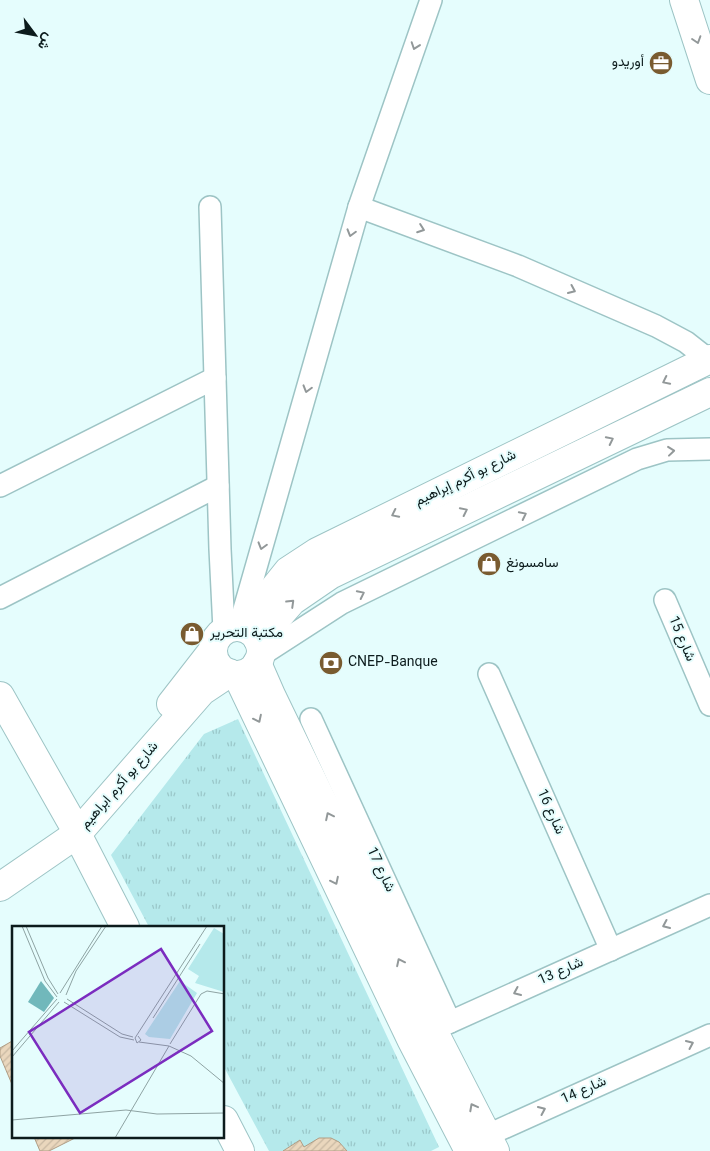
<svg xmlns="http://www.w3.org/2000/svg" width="710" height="1151" font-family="Georgia,Vazirmatn,serif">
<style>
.grass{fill:url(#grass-tufts)}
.building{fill:url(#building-hatch);stroke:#b09d84}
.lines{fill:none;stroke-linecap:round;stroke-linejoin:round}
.street-casing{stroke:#9dc4c5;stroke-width:24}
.secondary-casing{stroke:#9dc4c5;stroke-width:30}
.primary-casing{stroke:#9dc4c5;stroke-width:30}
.street{stroke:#fff;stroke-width:21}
.secondary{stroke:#fff;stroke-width:28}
.primary{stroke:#fff;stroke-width:28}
.oneway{stroke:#929899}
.labels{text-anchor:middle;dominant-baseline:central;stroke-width:4;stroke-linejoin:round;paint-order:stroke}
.poi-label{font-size:14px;fill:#0c1b1c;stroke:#e5fdfd;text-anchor:start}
.street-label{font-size:14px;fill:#0c1b1c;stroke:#e5fdfd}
.inset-road{fill:none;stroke:#8ea3a3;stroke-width:1}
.view{fill:#7b2cbf;fill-opacity:0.15;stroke:#7b2cbf;stroke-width:2.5}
.inset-edge{fill:none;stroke:#0c1b1c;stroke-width:2.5}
</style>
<defs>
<pattern id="grass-tufts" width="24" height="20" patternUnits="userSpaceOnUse" patternTransform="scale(1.25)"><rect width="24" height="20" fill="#b5e9eb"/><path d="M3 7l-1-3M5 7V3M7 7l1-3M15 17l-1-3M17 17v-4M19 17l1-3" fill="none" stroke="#9ac7c9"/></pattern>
<pattern id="building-hatch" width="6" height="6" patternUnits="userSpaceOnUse" patternTransform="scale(1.25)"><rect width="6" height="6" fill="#ead7bd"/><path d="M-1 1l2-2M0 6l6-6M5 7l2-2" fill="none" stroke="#c8b8a2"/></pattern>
</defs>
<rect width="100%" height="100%" fill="#e5fdfd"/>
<polygon class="grass" points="238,719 439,1147 431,1151 269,1151 224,1067 224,927 149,927 111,855 204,734"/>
<g class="building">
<polygon points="14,1040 14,1089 0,1056 0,1048"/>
<polygon points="34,1137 77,1137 49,1151 40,1151"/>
<polygon points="319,1138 331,1138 339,1142 347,1151 283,1151 300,1140 304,1147"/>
</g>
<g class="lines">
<g class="street-casing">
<g id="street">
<polyline points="210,207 220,549 224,630"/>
<polyline points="359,207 518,266 656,326 686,342 709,360"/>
<polyline points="0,486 215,378"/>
<polyline points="0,598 218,486"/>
<polyline points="665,600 710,705"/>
<polyline points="239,627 359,207 431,0"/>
<polyline points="260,656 342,603 637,459 667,450 710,449"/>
<polyline points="489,674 611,950"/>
<polyline points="311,719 450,1022"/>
<polyline points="437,1028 710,905"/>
<polyline points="475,1142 488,1135 710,1035"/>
</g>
</g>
<g class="secondary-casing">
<g id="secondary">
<polyline points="257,663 271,695 433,1030 495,1151"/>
<polyline points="237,675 411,1039 469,1151"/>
<polyline points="0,696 71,821"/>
<polyline points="77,834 125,927"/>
<polyline points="224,1120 240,1151"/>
</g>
</g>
<g class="primary-casing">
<g id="primary">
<polyline points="684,0 710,80"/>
<circle cx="237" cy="651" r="24"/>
<polyline points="247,629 268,596 288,571 317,552 710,359"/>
<polyline points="258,640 292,601 330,575 710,392"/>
<polyline points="171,704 213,650"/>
<polyline points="0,887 77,834 202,691 229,673"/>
</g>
</g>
<use href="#street" class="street"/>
<use href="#secondary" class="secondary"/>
<use href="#primary" class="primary"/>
</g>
<defs><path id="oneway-chevron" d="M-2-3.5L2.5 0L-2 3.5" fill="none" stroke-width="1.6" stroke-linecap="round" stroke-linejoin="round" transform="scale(1.25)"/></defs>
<g class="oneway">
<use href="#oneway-chevron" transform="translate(697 40) rotate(72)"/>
<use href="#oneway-chevron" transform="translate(415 46) rotate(109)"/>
<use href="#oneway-chevron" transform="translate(421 229) rotate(20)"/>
<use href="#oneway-chevron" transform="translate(351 233) rotate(106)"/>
<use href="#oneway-chevron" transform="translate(572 290) rotate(24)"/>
<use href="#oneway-chevron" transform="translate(666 381) rotate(154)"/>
<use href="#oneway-chevron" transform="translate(307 389) rotate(106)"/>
<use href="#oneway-chevron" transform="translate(610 440) rotate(-26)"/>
<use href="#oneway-chevron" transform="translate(671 451) rotate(-6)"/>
<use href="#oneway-chevron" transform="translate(464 511) rotate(-26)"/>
<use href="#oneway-chevron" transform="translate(395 514) rotate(154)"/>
<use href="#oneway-chevron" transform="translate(523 515) rotate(-26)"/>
<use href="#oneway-chevron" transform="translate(262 546) rotate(106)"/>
<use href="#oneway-chevron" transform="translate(361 594) rotate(-26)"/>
<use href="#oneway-chevron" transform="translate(291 603) rotate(-44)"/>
<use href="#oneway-chevron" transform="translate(258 719) rotate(64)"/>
<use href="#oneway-chevron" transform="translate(329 816) rotate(-116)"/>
<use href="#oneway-chevron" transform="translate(335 881) rotate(64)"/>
<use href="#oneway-chevron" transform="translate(666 925) rotate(156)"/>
<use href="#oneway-chevron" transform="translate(400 962) rotate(-116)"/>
<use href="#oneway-chevron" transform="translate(517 992) rotate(156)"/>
<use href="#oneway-chevron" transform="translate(690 1044) rotate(-24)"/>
<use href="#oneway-chevron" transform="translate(473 1107) rotate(-118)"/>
<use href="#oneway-chevron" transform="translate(542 1110) rotate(-24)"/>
</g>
<defs>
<g id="office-disc" transform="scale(1.25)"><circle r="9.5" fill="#795b30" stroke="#e5fdfd"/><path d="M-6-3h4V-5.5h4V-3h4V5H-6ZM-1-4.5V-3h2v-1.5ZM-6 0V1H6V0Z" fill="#fff"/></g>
<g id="shop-disc" transform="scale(1.25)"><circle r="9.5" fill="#795b30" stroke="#e5fdfd"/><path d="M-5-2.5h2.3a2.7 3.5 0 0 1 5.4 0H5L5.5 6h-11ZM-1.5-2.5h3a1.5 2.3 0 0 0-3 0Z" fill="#fff"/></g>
<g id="bank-disc" transform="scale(1.25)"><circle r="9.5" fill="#795b30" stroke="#e5fdfd"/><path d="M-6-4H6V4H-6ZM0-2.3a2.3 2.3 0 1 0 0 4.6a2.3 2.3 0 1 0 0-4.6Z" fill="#fff"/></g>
</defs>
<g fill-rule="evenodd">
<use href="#office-disc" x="661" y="63"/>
<use href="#shop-disc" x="489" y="564"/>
<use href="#shop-disc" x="192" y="634"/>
<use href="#bank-disc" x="331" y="663"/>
</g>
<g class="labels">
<g class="poi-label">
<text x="644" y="63" text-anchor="end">أوريدو</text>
<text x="506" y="564">سامسونغ</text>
<text x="210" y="634">مكتبة التحرير</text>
<text x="348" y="663">CNEP-Banque</text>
</g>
<g class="street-label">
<text transform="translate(466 479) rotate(-26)">شارع بو أكرم إبراهيم</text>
<text transform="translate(681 639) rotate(67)">شارع 15</text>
<text transform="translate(120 786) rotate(-49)">شارع بو أكرم ابراهيم</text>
<text transform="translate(550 812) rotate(66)">شارع 16</text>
<text transform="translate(380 870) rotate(65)">شارع 17</text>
<text transform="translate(561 972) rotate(-24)">شارع 13</text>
<text transform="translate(584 1091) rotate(-24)">شارع 14</text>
</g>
</g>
<g transform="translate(12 926)">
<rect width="212" height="212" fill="#e5fdfd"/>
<path d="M 202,2 L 212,8 L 212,66 L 183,57 L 187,50 L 176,43 ZM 168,55 L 185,67 L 158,113 L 137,111 L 133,108 Z" fill="#b5e9eb"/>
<path d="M 29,55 L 42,72 L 32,86 L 16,76 Z" fill="#71b8bb"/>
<path class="inset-road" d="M 10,0 L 33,55 L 45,71M 14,0 L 36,52 L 46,68M 48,67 L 90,0M 54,69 L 64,45 L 94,0M 55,73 L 110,108 L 121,111M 52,76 L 108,111 L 122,114M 141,92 L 188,18M 126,110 L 129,114 L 125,117 L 123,112 L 195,0M 127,116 L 157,120 L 179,130 L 213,158M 158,118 L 189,68 L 195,65 L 213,68M 0,125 L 45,73M 0,131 L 47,76M 0,194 L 114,184 L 145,188 L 213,187M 103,212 L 157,120"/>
<path class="view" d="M 149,23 L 200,105 L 68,187 L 17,106 Z"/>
<rect width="212" height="212" class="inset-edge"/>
</g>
<g transform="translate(35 35) rotate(122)" stroke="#e5fdfd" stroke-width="4" paint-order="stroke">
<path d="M0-4L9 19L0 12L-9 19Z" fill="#0c1b1c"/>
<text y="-8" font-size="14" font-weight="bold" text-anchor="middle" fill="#0c1b1c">ش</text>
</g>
</svg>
